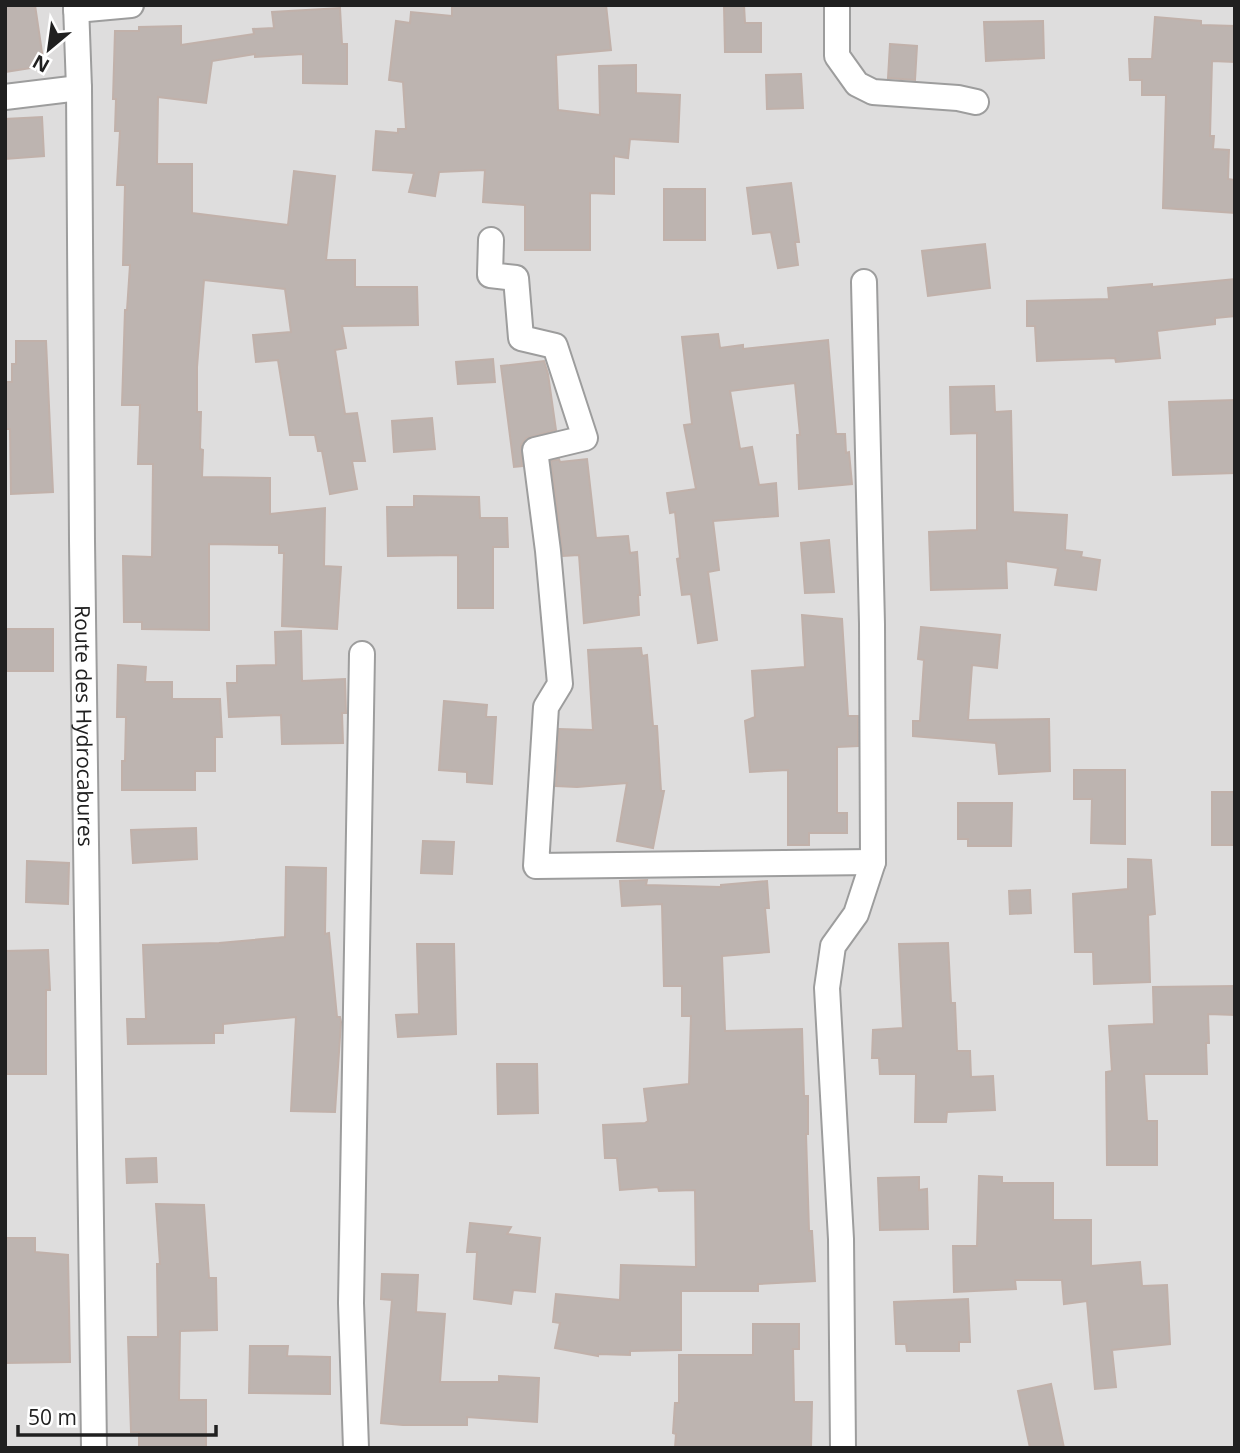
<svg xmlns="http://www.w3.org/2000/svg" width="1240" height="1453" font-family="'Open Sans',sans-serif">
<style>
.residential{fill:#dedddd}
.building{fill:#bdb4b0;stroke:#c1b1aa;stroke-width:2}
.lines{fill:none;stroke-linecap:round;stroke-linejoin:round}
.street-casing{stroke:#9d9d9d;stroke-width:28}
.street{stroke:#fff;stroke-width:24}
.labels{text-anchor:middle;dominant-baseline:central;stroke-width:5;stroke-linejoin:round;paint-order:stroke}
.street-label{font-size:21px;fill:#202020;stroke:#fff}
</style>
<rect width="100%" height="100%" fill="#f0ebe7"/>
<rect class="residential" x="5" y="5" width="1230" height="1443"/>
<g class="building">
<polygon points="5,5 35,5 44,66 5,72"/>
<polygon points="452,5 606,5 611,50 556,55 558,110 600,115 599,66 636,65 636,93 680,95 678,142 630,139 628,158 614,156 614,194 590,193 590,250 525,250 525,205 483,202 485,170 439,172 435,196 409,192 414,173 373,170 376,131 398,133 398,129 406,129 403,82 389,80 396,21 410,23 411,12 452,16"/>
<polygon points="724,5 744,5 745,23 761,23 761,52 725,52"/>
<polygon points="340,8 342,44 347,44 347,84 303,83 303,54 255,57 255,54 212,61 206,103 158,97 157,164 192,164 192,213 288,225 294,171 335,176 326,260 355,260 355,287 417,287 418,325 342,326 346,348 335,350 345,414 357,413 365,461 352,461 357,489 330,494 322,451 318,451 315,435 290,435 278,360 256,362 253,335 291,332 285,289 204,280 197,367 197,412 201,412 200,449 203,450 202,477 270,478 270,514 325,508 324,566 341,567 337,629 282,626 284,553 279,553 279,545 209,544 209,630 142,629 142,622 124,622 123,556 152,557 153,464 138,464 140,405 122,405 125,310 127,310 130,265 123,265 125,185 117,185 120,131 115,131 116,99 113,99 115,31 139,31 139,27 181,26 181,45 254,34 253,29 274,28 272,12"/>
<polygon points="1155,17 1201,21 1201,25 1235,26 1235,62 1212,61 1210,136 1214,136 1213,149 1229,150 1228,179 1235,180 1235,213 1163,208 1166,95 1142,95 1142,80 1130,80 1129,59 1152,59"/>
<polygon points="1043,21 1044,58 986,61 984,22"/>
<polygon points="890,44 917,46 915,80 888,78"/>
<polygon points="801,74 803,108 767,109 766,75"/>
<polygon points="42,117 44,156 5,159 5,119"/>
<polygon points="791,183 799,242 795,242 798,265 778,268 771,232 753,234 747,188"/>
<rect x="664" y="189" width="41" height="51"/>
<polygon points="985,244 990,288 928,296 922,251"/>
<polygon points="1235,279 1235,316 1215,318 1215,324 1157,331 1160,358 1116,362 1115,358 1037,361 1035,326 1027,326 1027,301 1109,299 1108,288 1152,284 1152,287"/>
<polygon points="718,334 720,348 743,345 743,349 828,340 836,434 845,434 846,453 849,452 852,484 799,489 797,435 800,435 795,383 730,391 740,449 752,447 759,485 776,483 778,516 713,521 719,570 708,572 717,640 698,643 691,594 682,595 677,559 680,558 675,512 670,513 667,493 696,489 684,425 692,424 682,337"/>
<polygon points="16,341 46,341 53,492 11,494 10,429 5,429 5,382 12,382 12,364 16,364"/>
<polygon points="493,359 495,382 458,384 456,362"/>
<polygon points="544,361 548,374 556,430 526,438 521,445 522,466 514,467 501,366"/>
<polygon points="994,386 995,412 1011,411 1013,512 1067,515 1065,550 1082,552 1081,557 1100,560 1096,590 1055,585 1058,568 1006,561 1007,588 931,590 929,532 977,530 977,433 951,434 950,387"/>
<polygon points="1235,400 1235,473 1173,475 1169,402"/>
<polygon points="432,418 435,449 394,452 392,421"/>
<polygon points="559,459 560,462 587,459 596,538 628,536 630,553 637,552 640,595 638,595 639,615 584,623 579,555 563,556 551,461"/>
<polygon points="414,496 479,497 480,518 507,518 508,547 493,547 493,608 458,608 458,555 388,556 387,507 414,507"/>
<polygon points="829,540 834,592 805,593 801,543"/>
<polygon points="802,615 842,619 848,716 858,716 858,746 837,747 837,813 847,813 847,833 809,833 809,845 788,845 788,770 750,772 745,721 755,717 752,671 805,667"/>
<polygon points="921,627 1000,635 997,668 972,665 968,720 1049,719 1050,771 999,774 996,743 913,736 913,721 920,721 924,660 918,659"/>
<rect x="5" y="629" width="48" height="42"/>
<polygon points="301,631 302,681 345,679 346,713 342,713 343,743 282,744 281,715 229,717 227,683 237,683 237,666 276,665 275,632"/>
<polygon points="641,648 642,656 647,655 653,726 657,726 661,791 664,791 653,848 617,841 627,783 577,787 556,786 559,729 593,730 588,650"/>
<polygon points="118,665 146,667 145,682 172,682 172,699 220,699 222,737 215,737 215,771 195,771 195,790 122,790 122,761 125,761 126,717 117,717"/>
<polygon points="444,701 487,705 486,717 496,717 492,784 467,782 467,772 439,770"/>
<polygon points="1074,770 1125,770 1125,844 1091,843 1092,799 1074,799"/>
<rect x="1212" y="792" width="23" height="53"/>
<polygon points="958,803 1012,803 1011,846 968,846 968,839 958,839"/>
<polygon points="196,828 197,859 133,863 131,830"/>
<polygon points="423,841 454,842 452,874 421,873"/>
<polygon points="1128,859 1151,860 1155,914 1148,915 1150,982 1094,984 1093,952 1075,952 1073,894 1128,889"/>
<polygon points="27,861 69,863 68,904 26,902"/>
<polygon points="286,867 326,868 325,934 329,933 337,1017 340,1017 341,1022 335,1112 291,1111 296,1017 223,1024 223,1033 214,1033 214,1043 128,1044 127,1019 146,1019 143,945 219,943 285,937"/>
<polygon points="647,880 646,885 721,887 721,885 767,881 769,908 765,908 769,952 722,956 725,1031 802,1029 804,1096 808,1096 808,1134 806,1134 809,1231 812,1231 815,1281 758,1284 758,1291 681,1291 681,1350 630,1351 630,1355 598,1354 598,1356 555,1348 560,1323 553,1322 556,1294 620,1300 621,1265 696,1267 695,1190 659,1191 658,1187 620,1190 617,1158 605,1158 603,1125 645,1123 648,1121 644,1089 689,1084 691,1016 682,1016 682,986 664,986 662,904 622,906 620,881"/>
<polygon points="1030,890 1031,913 1010,914 1009,891"/>
<polygon points="948,943 951,1003 955,1003 957,1051 970,1051 971,1077 993,1076 995,1110 947,1112 946,1122 915,1122 916,1074 880,1074 879,1058 872,1058 873,1030 903,1028 899,944"/>
<polygon points="417,944 454,944 456,1034 398,1037 396,1015 419,1014"/>
<polygon points="48,950 50,990 46,990 46,1074 5,1074 5,951"/>
<polygon points="1235,986 1235,1015 1208,1014 1209,1043 1206,1043 1207,1074 1144,1074 1147,1121 1157,1121 1157,1165 1107,1165 1106,1072 1112,1071 1109,1026 1154,1024 1153,987"/>
<polygon points="497,1064 537,1064 538,1113 498,1114"/>
<polygon points="156,1158 157,1182 127,1183 126,1159"/>
<polygon points="979,1176 1002,1177 1002,1183 1053,1183 1053,1220 1091,1220 1091,1266 1140,1262 1142,1286 1167,1285 1170,1344 1112,1350 1116,1387 1095,1389 1087,1301 1064,1304 1062,1280 1015,1280 1016,1289 954,1292 953,1246 977,1246"/>
<polygon points="919,1177 919,1190 927,1189 928,1229 880,1230 878,1178"/>
<polygon points="156,1204 204,1205 209,1278 216,1278 217,1330 180,1331 179,1400 206,1400 206,1448 139,1448 139,1432 131,1432 128,1337 158,1337 157,1264 160,1264"/>
<polygon points="470,1223 511,1227 507,1234 540,1238 535,1292 513,1290 511,1304 474,1299 477,1252 467,1252"/>
<polygon points="5,1238 35,1238 35,1252 68,1255 70,1362 5,1363"/>
<polygon points="382,1274 418,1275 416,1312 445,1314 440,1382 499,1382 499,1376 539,1378 537,1422 467,1417 467,1425 403,1425 381,1423 392,1300 381,1299"/>
<polygon points="968,1299 970,1342 959,1342 959,1351 907,1351 906,1344 896,1344 894,1302"/>
<polygon points="753,1324 799,1324 799,1349 793,1349 794,1402 812,1402 811,1448 675,1448 676,1434 673,1433 675,1403 679,1403 679,1355 753,1355"/>
<polygon points="250,1346 288,1346 287,1356 330,1357 330,1394 249,1393"/>
<polygon points="1051,1384 1064,1448 1030,1448 1018,1391"/>
</g>
<g class="lines">
<g class="street-casing">
<g id="street">
<path id="s1" d="M 76,5 L 79,88 L 82,541 L 94,1448"/>
<polyline points="837,5 837,56 857,84 873,92 958,98 976,102"/>
<polyline points="76,10 131,5"/>
<polyline points="5,97 79,88"/>
<polyline points="491,240 490,275 516,278 521,338 555,346 585,438 535,450 548,551 560,684 546,707 536,866 873,862"/>
<polyline points="356,1448 351,1303 362,654"/>
<polyline points="843,1448 841,1239 827,988 833,946 856,914 873,862 872,624 864,282"/>
</g>
</g>
<use href="#street" class="street"/>
</g>
<g class="labels">
<g class="street-label">
<text stroke="none"><textPath href="#s1" startOffset="721">Route des Hydrocabures</textPath></text>
</g>
</g>
<rect width="1240" height="1453" fill="none" stroke="#202020" stroke-width="14"/>
<g transform="translate(49 49) rotate(209)" stroke="#ffffff" stroke-width="5" paint-order="stroke">
<path d="M0-5L12 26L0 18L-12 26Z" fill="#202020"/>
<text y="-10" font-size="19" font-weight="bold" text-anchor="middle" fill="#202020">N</text>
</g>
<path d="M18 1425v10h198v-10" fill="none" stroke="#202020" stroke-width="3.5"/>
<text x="28" y="1425" font-size="21" fill="#202020" stroke="#ffffff" stroke-width="5" paint-order="stroke">50 m</text>
</svg>
